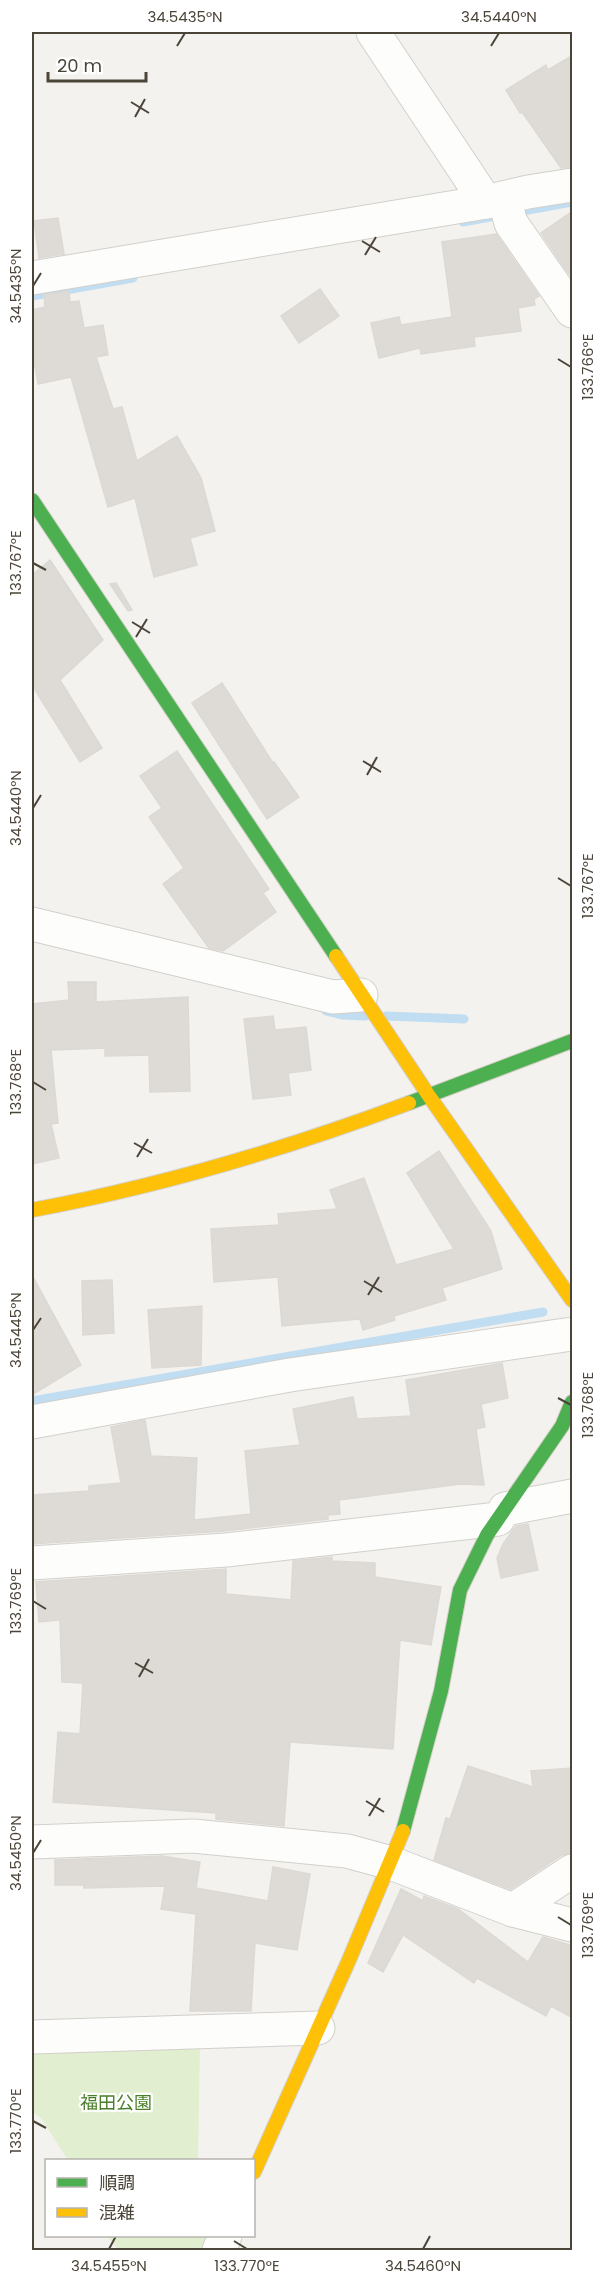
<svg xmlns="http://www.w3.org/2000/svg" width="604" height="2282" font-family="Poppins,'Noto Sans JP',sans-serif">
<style>
.green{fill:#e1eecf}
.lines{fill:none;stroke-linecap:round;stroke-linejoin:round}
.stream{stroke:#c0ddf1;stroke-width:9}
.building{fill:#dedbd6;stroke:#dcd9d4;stroke-width:1.5}
.street-casing{stroke:#d2d0cb;stroke-width:35}
.fast-casing{stroke:#d3cfc5;stroke-width:16}
.slow-casing{stroke:#d3cfc5;stroke-width:16}
.street{stroke:#fdfdfc;stroke-width:33}
.fast{stroke:#4caf50;stroke-width:14}
.slow{stroke:#ffc107;stroke-width:14}
.ticks{fill:none;stroke:#4b4439;stroke-width:2}
.labels{text-anchor:middle;dominant-baseline:central;stroke-width:4.5;stroke-linejoin:round;paint-order:stroke}
.park-label{font-size:18px;fill:#4a7f2a;stroke:#fff}
.neatline{fill:none;stroke:#4b4439;stroke-width:2}
.ticks-label{font-size:15px;text-anchor:middle;fill:#4b4439}
</style>
<rect width="100%" height="100%" fill="#f4f2ee"/>
<g class="green">
<polygon points="200,2044 198,2160 68,2160 41,2118 32,2112 32,2045"/>
<polygon points="107,2236 210,2236 204,2250 119,2250"/>
</g>
<g class="lines">
<g class="stream">
<polyline points="463,222 572,202"/>
<polyline points="32,296 133,278"/>
<polyline points="326,1011 342,1015 366,1016"/>
<polyline points="386,1016 464,1019"/>
<polyline points="32,1401 543,1312"/>
</g>
</g>
<g class="building">
<polygon points="573,55 573,167 561,168 522,112 520,113 506,90 546,65 548,70"/>
<polygon points="573,211 573,272 569,274 541,233"/>
<polygon points="58,218 64,254 39,258 34,221"/>
<polygon points="496,234 539,296 534,299 535,305 518,308 521,331 474,337 475,346 421,354 420,348 379,358 371,323 399,317 401,325 452,317 442,242"/>
<polygon points="320,289 339,316 299,343 281,316"/>
<polygon points="69,291 70,302 79,301 84,328 103,325 108,355 96,357 113,409 122,407 137,461 177,436 201,478 215,531 190,538 197,565 154,577 135,498 108,507 71,377 38,384 32,349 32,310 45,307 44,295"/>
<polygon points="50,560 103,640 60,680 102,748 80,762 32,685 32,575"/>
<polygon points="116,583 132,610 128,611 110,584"/>
<polygon points="222,683 273,763 274,762 299,797 267,819 192,703"/>
<polygon points="177,751 269,889 263,893 276,912 223,951 209,948 163,884 184,868 149,817 162,808 140,776"/>
<polygon points="68,982 96,982 96,1002 188,997 190,1091 150,1092 149,1055 105,1056 105,1048 51,1050 58,1123 51,1124 59,1158 32,1164 32,1004 69,1000"/>
<polygon points="273,1016 275,1030 306,1027 311,1070 288,1073 291,1095 253,1099 244,1019"/>
<polygon points="439,1151 491,1231 502,1269 442,1288 446,1300 394,1316 395,1320 363,1330 360,1319 282,1326 278,1277 214,1282 211,1229 279,1225 278,1214 337,1209 330,1190 364,1178 396,1265 454,1249 407,1173"/>
<polygon points="32,1275 81,1365 32,1395"/>
<polygon points="112,1280 114,1333 83,1335 82,1281"/>
<polygon points="202,1306 201,1365 152,1368 148,1310"/>
<polygon points="502,1363 508,1398 481,1404 485,1427 476,1429 484,1485 461,1484 339,1500 340,1514 328,1515 328,1519 224,1531 32,1544 32,1495 89,1491 89,1486 121,1483 111,1427 145,1420 151,1456 197,1458 194,1520 251,1514 245,1451 300,1445 293,1409 353,1397 357,1419 411,1416 406,1380"/>
<polygon points="528,1524 538,1570 501,1578 497,1558 503,1544 516,1526"/>
<polygon points="332,1557 332,1561 375,1563 375,1577 441,1587 431,1645 400,1640 393,1749 290,1742 284,1826 216,1819 216,1813 53,1802 58,1732 80,1734 83,1683 62,1682 60,1620 39,1622 36,1582 226,1569 226,1594 291,1600 293,1561"/>
<polygon points="468,1766 533,1787 531,1771 573,1768 573,1853 562,1855 511,1889 434,1860 446,1818 450,1819"/>
<polygon points="162,1856 200,1862 196,1888 268,1901 273,1867 310,1874 297,1950 255,1943 251,2011 190,2011 196,1914 161,1909 165,1886 84,1888 84,1885 55,1885 55,1860"/>
<polygon points="401,1889 423,1901 424,1896 458,1909 528,1962 543,1937 573,1946 573,2018 551,2006 546,2016 477,1978 474,1983 403,1935 383,1972 368,1963"/>
</g>
<g class="lines">
<g class="street-casing">
<g id="street">
<polyline points="373,32 486,202"/>
<polyline points="504,199 511,223 572,311"/>
<polyline points="32,278 486,202 528,192 572,185"/>
<polyline points="32,924 333,997 361,995"/>
<polyline points="32,1422 290,1375 572,1334"/>
<polyline points="505,1509 572,1496"/>
<polyline points="32,1563 226,1550 498,1519"/>
<polyline points="32,1842 193,1836 347,1851 391,1863 513,1910 572,1925"/>
<polyline points="513,1910 572,1871"/>
<polyline points="32,2037 318,2028"/>
<polyline points="219,2250 225,2236"/>
</g>
</g>
<g class="fast-casing">
<g id="fast">
<polyline points="32,500 336,956"/>
<polyline points="409,1103 572,1041"/>
<polyline points="403,1831 441,1691 460,1590 487,1535 562,1426 572,1402"/>
</g>
</g>
<g class="slow-casing">
<g id="slow">
<polyline points="336,956 429,1096 572,1300"/>
<path d="M 32,1210 C 161,1186 286,1149 409,1103"/>
<polyline points="254,2172 349,1960 403,1831"/>
</g>
</g>
<use href="#street" class="street"/>
<use href="#fast" class="fast"/>
<use href="#slow" class="slow"/>
</g>
<path class="ticks" d="M 177,46 L 185,33M 491,46 L 499,33M 131,102 L 149,113M 135,117 L 145,99M 362,241 L 380,252M 365,255 L 376,237M 33,286 L 41,273M 558,359 L 571,367M 33,563 L 46,570M 132,622 L 150,633M 136,637 L 147,619M 363,761 L 381,772M 367,775 L 377,757M 33,808 L 41,795M 558,878 L 571,886M 33,1082 L 46,1090M 134,1143 L 152,1153M 137,1157 L 148,1139M 364,1281 L 382,1292M 368,1295 L 379,1277M 33,1330 L 41,1318M 558,1398 L 571,1405M 33,1601 L 46,1609M 135,1663 L 153,1673M 139,1677 L 149,1659M 366,1801 L 384,1812M 369,1816 L 380,1798M 33,1853 L 41,1840M 558,1917 L 571,1925M 33,2121 L 46,2128M 234,2241 L 247,2249M 109,2249 L 116,2236M 423,2249 L 430,2236"/>
<g class="labels">
<g class="park-label">
<text x="116" y="2102">福田公園</text>
</g>
</g>
<rect width="604" height="2282" fill="none" stroke="#ffffff" stroke-width="66"/>
<rect x="45" y="2159" width="210" height="78" fill="#ffffff" stroke="#b7b4b0" stroke-width="1.5"/>
<rect x="57" y="2178" width="30" height="9" fill="#4caf50" stroke="#b7b4b0" stroke-width="1.5"/>
<text x="99" y="2189" font-size="18" fill="#4b4439">順調</text>
<rect x="57" y="2208" width="30" height="9" fill="#ffc107" stroke="#b7b4b0" stroke-width="1.5"/>
<text x="99" y="2219" font-size="18" fill="#4b4439">混雑</text>
<path d="M48 72v9h98v-9" fill="none" stroke="#4b4439" stroke-width="3"/>
<text x="57" y="72" font-size="18" fill="#4b4439" stroke="#ffffff" stroke-width="4.5" paint-order="stroke">20 m</text>
<rect x="33" y="33" width="538" height="2216" class="neatline"/>
<g class="ticks-label">
<text x="185" y="22">34.5435°N</text>
<text x="499" y="22">34.5440°N</text>
<text transform="translate(16 286) rotate(-90)" y="5">34.5435°N</text>
<text transform="translate(588 367) rotate(-90)" y="5">133.766°E</text>
<text transform="translate(16 563) rotate(-90)" y="5">133.767°E</text>
<text transform="translate(16 808) rotate(-90)" y="5">34.5440°N</text>
<text transform="translate(588 886) rotate(-90)" y="5">133.767°E</text>
<text transform="translate(16 1082) rotate(-90)" y="5">133.768°E</text>
<text transform="translate(16 1330) rotate(-90)" y="5">34.5445°N</text>
<text transform="translate(588 1405) rotate(-90)" y="5">133.768°E</text>
<text transform="translate(16 1601) rotate(-90)" y="5">133.769°E</text>
<text transform="translate(16 1853) rotate(-90)" y="5">34.5450°N</text>
<text transform="translate(588 1925) rotate(-90)" y="5">133.769°E</text>
<text transform="translate(16 2121) rotate(-90)" y="5">133.770°E</text>
<text x="109" y="2271">34.5455°N</text>
<text x="247" y="2271">133.770°E</text>
<text x="423" y="2271">34.5460°N</text>
</g>
</svg>
